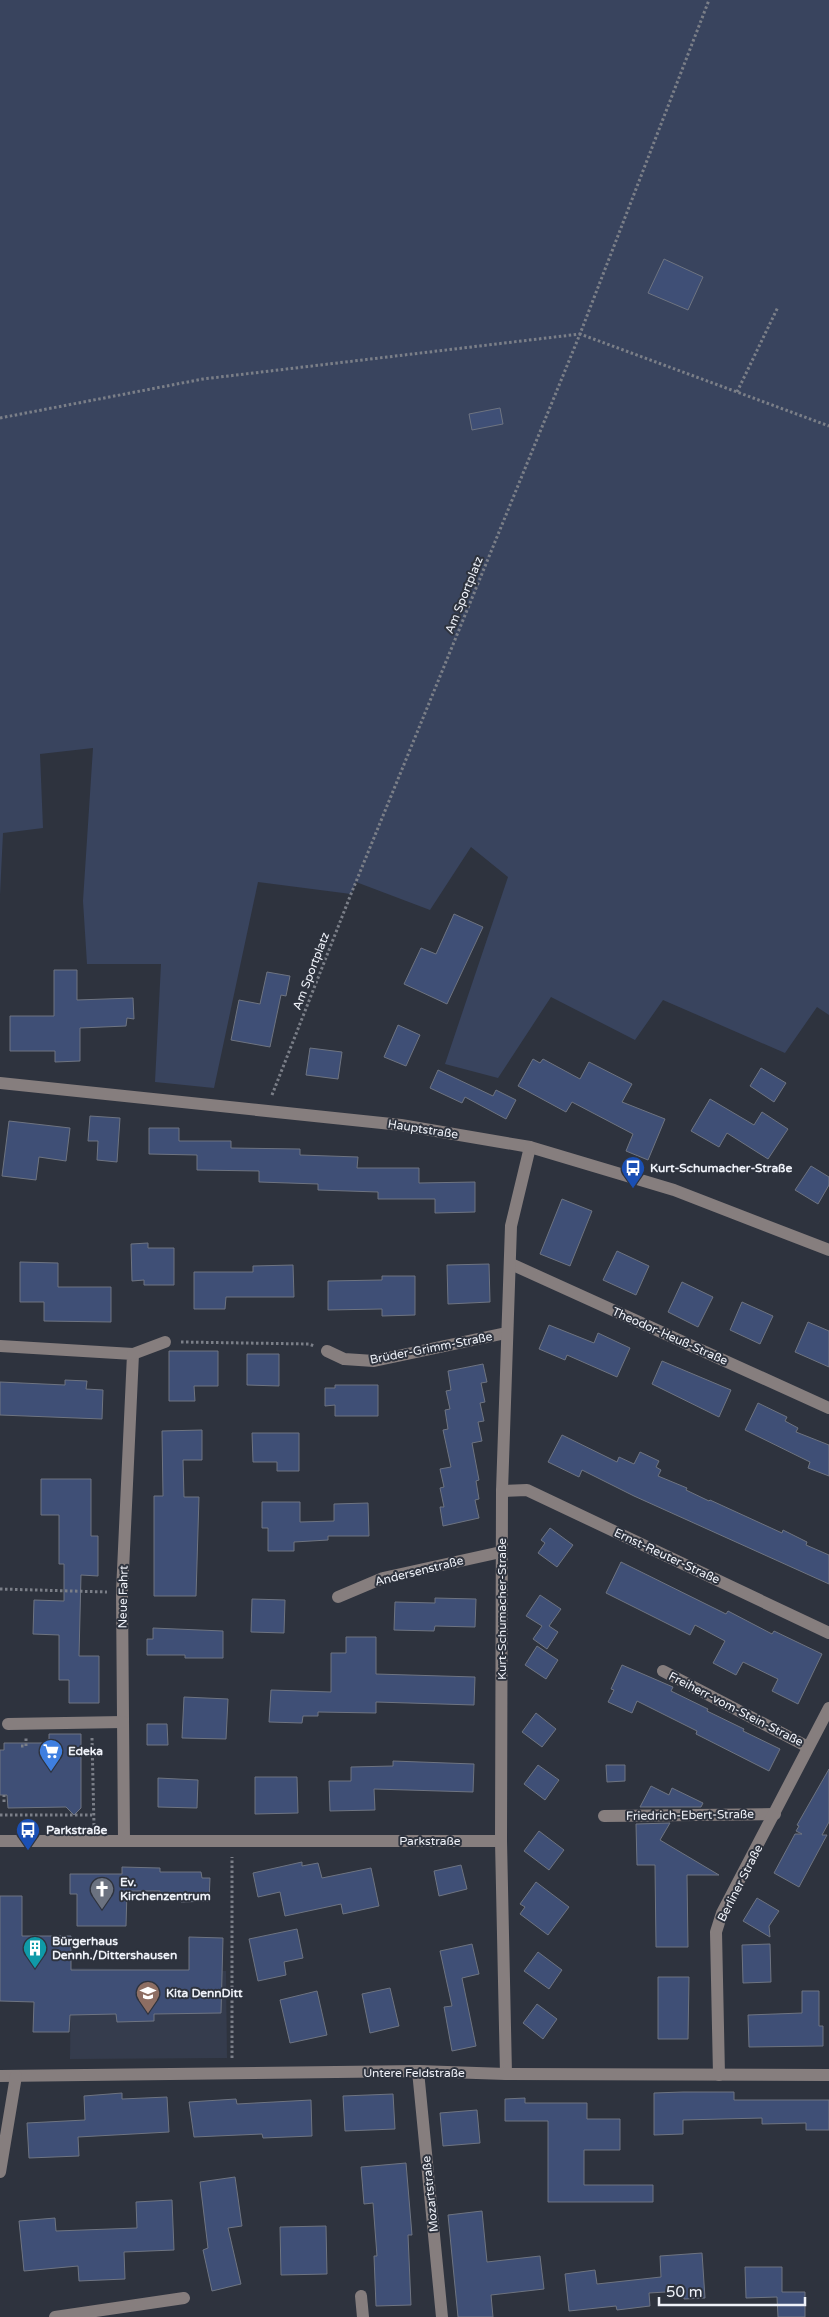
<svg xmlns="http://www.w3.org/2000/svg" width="829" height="2317" font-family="'Varela Round',sans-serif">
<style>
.built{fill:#353c4d}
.green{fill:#39445e}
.building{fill:#3f4f76;stroke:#6e7481}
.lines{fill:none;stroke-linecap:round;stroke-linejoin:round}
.path{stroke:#7b7f88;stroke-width:3;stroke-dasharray:2.5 2.5;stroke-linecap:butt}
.minor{stroke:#867e7e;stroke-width:12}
.labels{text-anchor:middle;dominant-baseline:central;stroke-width:4;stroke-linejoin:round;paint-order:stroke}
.street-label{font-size:12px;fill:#eff2f9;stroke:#2e333e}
.poi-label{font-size:12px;font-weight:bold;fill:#eff2f9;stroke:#2e333e;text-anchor:start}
</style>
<rect width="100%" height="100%" fill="#2e333e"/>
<polygon class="built" points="71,1968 226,1971 227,2058 70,2059"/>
<polygon class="green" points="0,0 829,0 829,1015 817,1007 785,1053 663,1000 635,1040 551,997 498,1078 445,1064 508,877 471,847 430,910 356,882 351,894 258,882 214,1088 155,1082 161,964 87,964 83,901 93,748 40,754 43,828 3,833 0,895"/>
<g class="building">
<polygon points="664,259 703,277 688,310 648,293"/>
<polygon points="500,408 503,424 472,430 469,414"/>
<polygon points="454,914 483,927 447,1004 404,984 421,948 436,954"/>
<polygon points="54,970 77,970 77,1000 133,998 134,1019 127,1018 126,1026 80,1028 80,1061 55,1062 55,1051 10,1051 10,1016 54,1016"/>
<polygon points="267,972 290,976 286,996 281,995 270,1047 231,1040 239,1000 260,1004"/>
<polygon points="398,1025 420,1035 406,1066 384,1057"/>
<polygon points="310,1048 342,1052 338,1079 306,1075"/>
<polygon points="533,1059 540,1063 543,1059 580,1079 589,1062 632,1084 622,1102 665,1119 648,1160 626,1151 633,1134 572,1102 566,1112 518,1086"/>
<polygon points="761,1068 786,1083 774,1102 750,1086"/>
<polygon points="438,1070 493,1096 496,1090 516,1100 506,1119 465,1097 462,1103 430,1088"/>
<polygon points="710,1099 754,1125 762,1112 788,1129 768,1159 727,1133 719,1147 691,1131"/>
<polygon points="90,1116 120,1118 117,1162 97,1160 98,1141 88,1141"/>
<polygon points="9,1121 70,1128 66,1161 39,1157 36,1180 2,1176"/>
<polygon points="149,1128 179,1128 179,1141 231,1141 231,1148 300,1149 300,1155 358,1157 357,1168 419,1168 419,1183 475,1182 475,1212 435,1213 435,1199 378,1199 378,1192 318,1190 318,1184 259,1182 259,1171 197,1170 197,1155 149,1154"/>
<polygon points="811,1166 829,1177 829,1185 818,1204 795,1190"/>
<polygon points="562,1199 592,1211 570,1266 540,1254"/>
<polygon points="148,1243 148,1248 174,1248 174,1285 144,1285 144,1280 132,1281 131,1244"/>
<polygon points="617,1251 649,1266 636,1295 603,1280"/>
<polygon points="20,1262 58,1263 58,1287 111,1287 111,1322 44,1321 44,1302 20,1302"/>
<polygon points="489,1264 490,1302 448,1304 447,1265"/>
<polygon points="293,1265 294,1297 226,1297 225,1309 194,1309 194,1272 253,1272 253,1266"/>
<polygon points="382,1276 415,1276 415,1315 382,1316 382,1309 328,1310 328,1281 382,1280"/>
<polygon points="682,1282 713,1297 698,1327 668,1312"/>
<polygon points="742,1302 773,1316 760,1344 730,1330"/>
<polygon points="808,1322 829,1331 829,1367 795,1352"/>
<polygon points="549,1325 594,1343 598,1333 630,1348 617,1377 567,1355 565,1360 539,1349"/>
<polygon points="169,1351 218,1351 218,1386 194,1386 195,1401 169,1401"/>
<polygon points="247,1354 279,1354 279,1386 247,1385"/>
<polygon points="662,1361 731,1390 719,1417 652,1384"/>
<polygon points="483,1364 487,1382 481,1383 485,1402 480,1403 484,1421 478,1422 482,1441 472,1443 479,1480 476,1481 479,1499 475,1500 479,1518 443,1526 440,1507 444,1507 440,1488 444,1487 440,1469 451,1467 443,1430 448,1429 445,1410 450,1409 446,1391 451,1390 448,1371"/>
<polygon points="65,1380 87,1381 86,1389 103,1390 102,1419 0,1415 0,1382 65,1385"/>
<polygon points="335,1385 378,1385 378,1416 335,1416 335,1405 325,1406 325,1388 335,1388"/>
<polygon points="758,1403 787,1417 785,1421 798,1428 796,1432 829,1445 829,1476 808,1468 810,1462 745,1430"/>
<polygon points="202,1430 202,1460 183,1460 184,1497 199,1497 196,1596 154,1596 154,1496 163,1496 162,1431"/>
<polygon points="252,1433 299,1433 299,1471 277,1471 277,1462 253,1462"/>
<polygon points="562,1435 617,1462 619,1457 634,1464 640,1452 659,1461 656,1467 661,1470 658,1476 687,1488 686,1490 709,1501 710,1500 782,1533 783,1530 807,1542 806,1545 829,1555 829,1584 634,1496 582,1470 579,1477 548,1462"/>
<polygon points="41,1479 91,1479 91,1536 98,1536 98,1576 81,1575 79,1656 99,1656 99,1703 69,1703 69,1680 59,1680 59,1635 33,1634 34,1600 64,1601 64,1564 59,1564 59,1515 41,1515"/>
<polygon points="262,1502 300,1502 300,1522 334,1521 334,1504 368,1503 369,1536 328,1536 328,1540 294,1542 294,1551 268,1551 268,1528 262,1528"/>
<polygon points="550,1528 573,1545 557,1567 538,1553 545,1543 541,1540"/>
<polygon points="621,1562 726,1614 728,1611 772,1634 774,1631 822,1654 798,1704 772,1691 778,1679 743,1662 736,1675 713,1663 725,1641 695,1625 690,1635 606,1593"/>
<polygon points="540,1595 561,1609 549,1626 558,1632 547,1649 533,1639 542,1626 526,1616"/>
<polygon points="435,1598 476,1599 475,1627 435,1626 434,1631 394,1630 395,1602 435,1603"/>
<polygon points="252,1599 285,1600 284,1633 251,1632"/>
<polygon points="153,1628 223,1631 223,1658 185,1658 185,1655 147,1655 147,1639 153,1639"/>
<polygon points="346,1637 376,1637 376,1674 475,1677 474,1705 376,1702 376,1713 318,1712 318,1716 303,1716 302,1723 269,1722 271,1690 331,1692 331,1653 346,1653"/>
<polygon points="537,1646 558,1660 546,1679 525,1665"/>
<polygon points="622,1665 673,1687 671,1691 708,1709 707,1711 744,1729 743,1731 780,1749 769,1771 696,1734 697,1731 637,1701 632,1713 608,1702 614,1690 611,1689"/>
<polygon points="184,1697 228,1699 226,1739 182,1738"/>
<polygon points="536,1713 556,1729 542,1747 522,1732"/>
<polygon points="147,1724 167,1724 168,1745 147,1745"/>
<polygon points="49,1734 81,1734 81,1808 74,1815 66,1807 8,1808 7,1795 0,1795 0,1750 4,1750 4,1743 49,1743"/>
<polygon points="393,1761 474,1764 473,1792 374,1789 375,1810 330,1811 329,1781 351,1781 351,1767 393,1766"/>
<polygon points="538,1765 559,1780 545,1800 524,1784"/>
<polygon points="606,1765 625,1765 625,1781 607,1782"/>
<polygon points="829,1769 829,1822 822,1835 827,1835 799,1887 774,1873 795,1834 802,1834 796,1831 799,1826 797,1825"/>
<polygon points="255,1777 297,1777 298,1813 255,1814"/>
<polygon points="158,1778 198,1780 197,1808 158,1807"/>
<polygon points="651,1786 669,1795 672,1788 703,1803 701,1807 640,1807"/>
<polygon points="670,1823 660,1840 719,1875 687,1875 688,1947 656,1947 655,1865 637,1865 636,1824"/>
<polygon points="539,1831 564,1850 549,1870 524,1851"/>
<polygon points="302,1862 302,1866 318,1863 322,1878 371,1868 379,1906 343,1914 341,1904 285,1916 280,1892 258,1897 253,1873"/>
<polygon points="461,1865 467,1889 439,1896 434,1871"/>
<polygon points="122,1867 160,1868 160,1872 201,1872 202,1878 210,1878 209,1901 181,1902 181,1895 160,1895 160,1891 127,1891 126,1926 77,1926 77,1894 70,1894 70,1874 122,1874"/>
<polygon points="536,1882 569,1907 548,1935 520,1914 525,1907 520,1904"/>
<polygon points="0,1896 22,1896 22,1936 71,1936 71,1970 189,1970 189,1937 223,1938 221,2013 154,2014 154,2021 117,2022 116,2014 70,2015 69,2032 33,2032 34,2002 0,2001"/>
<polygon points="757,1898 779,1911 769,1926 770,1937 743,1921"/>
<polygon points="297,1929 303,1958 284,1962 286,1975 258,1981 249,1939"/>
<polygon points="472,1944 479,1974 462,1978 476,2046 452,2051 444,2007 452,2006 440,1951"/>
<polygon points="770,1944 771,1982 743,1983 742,1945"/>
<polygon points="538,1952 562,1970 549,1989 524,1971"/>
<polygon points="658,1977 689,1977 688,2039 658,2039"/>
<polygon points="390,1988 399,2026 370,2033 362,1994"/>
<polygon points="317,1991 327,2035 290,2043 280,2000"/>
<polygon points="802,1991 819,1991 819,2026 823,2026 823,2046 749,2047 748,2015 802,2013"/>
<polygon points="537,2004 557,2019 543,2039 523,2023"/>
<polygon points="683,2092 734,2092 734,2100 829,2100 829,2130 806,2130 806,2123 762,2124 762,2118 683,2120 683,2134 654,2135 654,2093"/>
<polygon points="122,2093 122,2099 167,2097 169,2132 78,2137 79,2156 29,2158 27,2123 85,2120 84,2096"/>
<polygon points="393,2094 395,2129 345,2131 343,2096"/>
<polygon points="525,2098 525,2103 587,2103 587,2119 620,2119 620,2150 584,2150 584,2185 653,2185 653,2202 548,2202 548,2121 505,2121 505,2099"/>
<polygon points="236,2099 237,2104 311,2100 312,2136 263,2138 262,2134 194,2137 189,2102"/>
<polygon points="477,2110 480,2143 443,2146 440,2113"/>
<polygon points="406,2163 412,2235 408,2235 411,2305 376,2306 374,2256 377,2256 373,2203 364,2204 361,2167"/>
<polygon points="235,2177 242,2226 228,2228 241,2284 212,2291 203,2250 208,2248 200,2182"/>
<polygon points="172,2200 174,2250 124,2252 125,2279 79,2281 78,2266 24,2271 19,2221 55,2218 56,2231 137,2228 136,2202"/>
<polygon points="482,2211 487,2262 540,2256 544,2289 491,2295 493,2317 458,2317 448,2215"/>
<polygon points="326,2226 327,2274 281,2275 280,2227"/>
<polygon points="702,2253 705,2298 684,2299 683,2291 649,2293 650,2306 617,2310 616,2306 569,2311 565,2274 595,2270 597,2284 661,2277 660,2256"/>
<polygon points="745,2267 782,2267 782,2292 805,2292 805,2317 778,2317 777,2297 746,2298"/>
</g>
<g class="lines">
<g class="path">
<polyline points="737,392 778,307"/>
<polyline points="0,418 203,379 580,334 709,0"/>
<polyline points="272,1095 351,894 580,334 829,426"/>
<polyline points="181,1342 309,1344 314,1346"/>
<polyline points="0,1589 107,1592"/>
<polyline points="92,1738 94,1826"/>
<polyline points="21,1746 26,1746 26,1738"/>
<polyline points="4,1802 4,1795"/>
<polyline points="0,1815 92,1815"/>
<polyline points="232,2058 232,1857"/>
</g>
<g class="minor">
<polyline points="0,1083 401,1125 530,1147 674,1190 829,1250"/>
<polyline points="511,1264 829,1408"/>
<polyline points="0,1346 133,1354 122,1592 124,1841"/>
<polyline points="327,1351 344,1359 374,1361 506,1333"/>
<polyline points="133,1354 165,1342"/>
<polyline points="502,1491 527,1490 829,1633"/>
<polyline points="338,1597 383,1578 501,1552"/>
<polyline points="663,1671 808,1747"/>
<polyline points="8,1724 123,1722"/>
<polyline points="604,1816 775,1814"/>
<polyline points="0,1841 501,1841"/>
<polyline points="418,2071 442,2317"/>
<polyline points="506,2074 501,1841 502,1491 511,1226 530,1147"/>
<polyline points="719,2075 716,1932 722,1913 829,1708"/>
<polyline points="0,2076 418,2071 506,2074 829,2075"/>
<polyline points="0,2172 16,2076"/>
<polyline points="361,2296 363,2317"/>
<polyline points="55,2317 184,2298"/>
</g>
</g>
<defs>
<g id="bus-pin" transform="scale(1.25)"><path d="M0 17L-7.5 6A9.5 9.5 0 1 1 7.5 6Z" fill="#1a4fb4" stroke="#2e333e"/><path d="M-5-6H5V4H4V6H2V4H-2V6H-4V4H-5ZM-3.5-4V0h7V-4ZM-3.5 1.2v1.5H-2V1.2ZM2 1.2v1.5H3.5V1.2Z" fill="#fff"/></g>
<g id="supermarket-pin" transform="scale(1.25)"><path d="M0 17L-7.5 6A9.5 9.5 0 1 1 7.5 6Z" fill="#3f7fe0" stroke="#2e333e"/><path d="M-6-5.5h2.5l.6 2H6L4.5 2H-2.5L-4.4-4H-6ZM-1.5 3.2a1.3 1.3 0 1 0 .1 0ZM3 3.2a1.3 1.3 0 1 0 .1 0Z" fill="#fff"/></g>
<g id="church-pin" transform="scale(1.25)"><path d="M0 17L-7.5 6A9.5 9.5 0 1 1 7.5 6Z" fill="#6b7280" stroke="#2e333e"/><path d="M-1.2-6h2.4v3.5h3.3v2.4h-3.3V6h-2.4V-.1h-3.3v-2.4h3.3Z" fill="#fff"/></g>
<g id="building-pin" transform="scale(1.25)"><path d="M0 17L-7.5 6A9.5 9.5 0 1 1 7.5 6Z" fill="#0f9aa8" stroke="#2e333e"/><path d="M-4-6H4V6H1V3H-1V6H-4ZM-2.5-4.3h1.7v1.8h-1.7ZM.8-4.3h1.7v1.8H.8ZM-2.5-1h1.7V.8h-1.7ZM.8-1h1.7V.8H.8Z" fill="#fff"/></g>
<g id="school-pin" transform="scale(1.25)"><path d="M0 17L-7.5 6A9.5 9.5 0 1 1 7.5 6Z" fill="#8d6e63" stroke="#2e333e"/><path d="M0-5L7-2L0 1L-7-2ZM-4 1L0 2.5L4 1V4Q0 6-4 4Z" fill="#fff"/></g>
</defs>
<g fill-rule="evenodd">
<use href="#bus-pin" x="633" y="1168"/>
<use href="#supermarket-pin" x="51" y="1751"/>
<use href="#bus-pin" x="28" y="1830"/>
<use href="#church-pin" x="102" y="1889"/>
<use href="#building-pin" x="35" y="1948"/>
<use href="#school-pin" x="148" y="1993"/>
</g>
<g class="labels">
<g class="street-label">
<text transform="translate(464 595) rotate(-68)">Am Sportplatz</text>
<text transform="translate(311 971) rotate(-69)">Am Sportplatz</text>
<text transform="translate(423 1129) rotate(9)">Hauptstraße</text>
<text transform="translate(670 1336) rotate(24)">Theodor-Heuß-Straße</text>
<text transform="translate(431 1348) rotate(-11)">Brüder-Grimm-Straße</text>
<text transform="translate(667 1556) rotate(25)">Ernst-Reuter-Straße</text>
<text transform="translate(419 1571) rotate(-14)">Andersenstraße</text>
<text transform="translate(123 1597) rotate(-89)">Neue Fahrt</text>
<text transform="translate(502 1609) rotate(-90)">Kurt-Schumacher-Straße</text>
<text transform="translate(736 1709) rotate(27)">Freiherr-vom-Stein-Straße</text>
<text transform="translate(690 1815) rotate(-1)">Friedrich-Ebert-Straße</text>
<text x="430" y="1841">Parkstraße</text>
<text transform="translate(740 1883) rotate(-63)">Berliner Straße</text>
<text x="414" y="2073">Untere Feldstraße</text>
<text transform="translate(430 2194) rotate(-96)">Mozartstraße</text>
</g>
<g class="poi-label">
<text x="650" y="1168">Kurt-Schumacher-Straße</text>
<text x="68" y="1751">Edeka</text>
<text x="46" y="1830">Parkstraße</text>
<text x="120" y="1882">Ev.<tspan x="120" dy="14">Kirchenzentrum</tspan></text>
<text x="52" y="1941">Bürgerhaus<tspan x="52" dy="14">Dennh./Dittershausen</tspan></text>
<text x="166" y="1993">Kita DennDitt</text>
</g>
</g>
<path d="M659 2297v8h146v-8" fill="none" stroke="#eff2f9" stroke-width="2.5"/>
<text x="666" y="2297" font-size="15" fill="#eff2f9" stroke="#2e333e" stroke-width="4" paint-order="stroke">50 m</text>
</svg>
